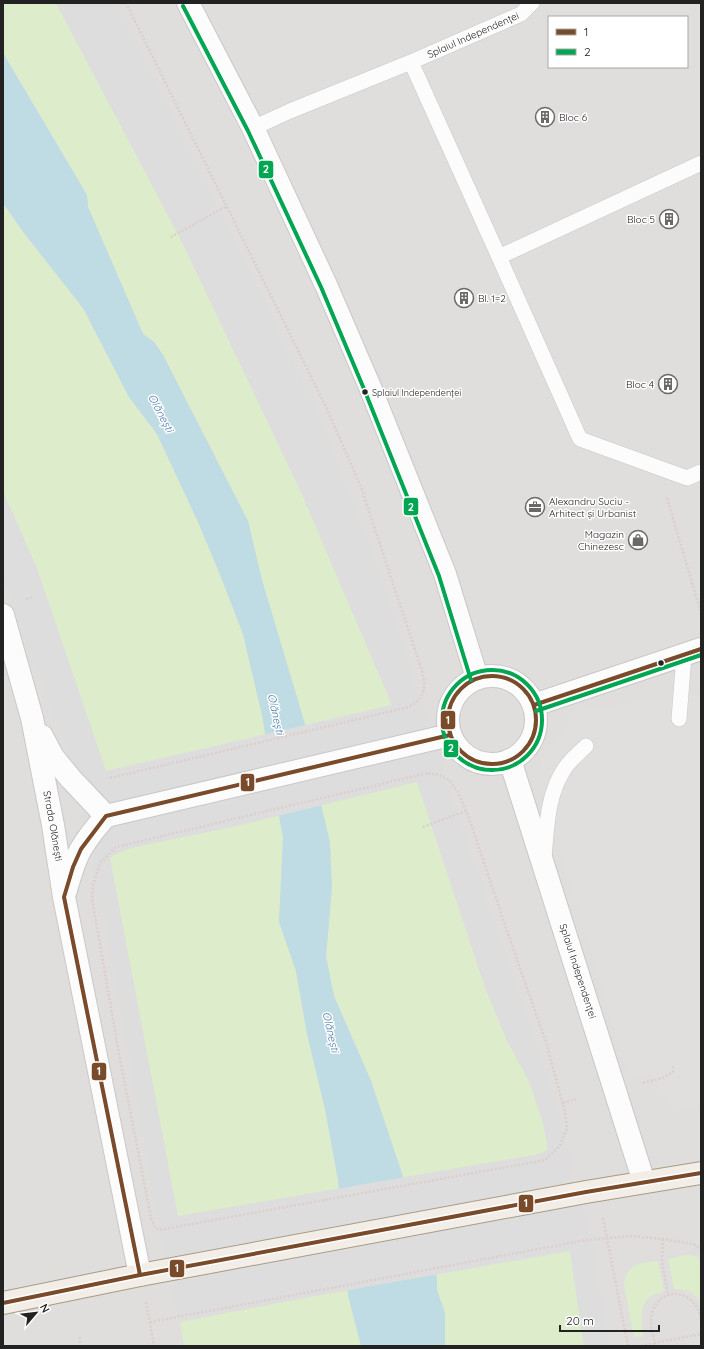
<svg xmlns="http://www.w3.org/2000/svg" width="704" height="1349" font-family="Quicksand,sans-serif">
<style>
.residential{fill:#dfdedc;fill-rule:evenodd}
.grass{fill:#ddeccb}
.parking{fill:#e0dfde}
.water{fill:#bfdbe3}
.pier{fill:#dedddd;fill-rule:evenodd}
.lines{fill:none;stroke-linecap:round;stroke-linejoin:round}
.service-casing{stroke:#c9c8c7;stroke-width:16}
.tertiary-casing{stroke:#c9c8c7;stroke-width:24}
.primary-casing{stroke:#a79c86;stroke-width:24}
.path{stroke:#dccecd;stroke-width:2.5;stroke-dasharray:2 2;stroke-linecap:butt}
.service{stroke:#fdfcfc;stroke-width:15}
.tertiary{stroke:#fdfcfc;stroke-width:22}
.primary{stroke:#f3ede7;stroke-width:22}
.bus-1-casing{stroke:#fff;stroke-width:7}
.bus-2-casing{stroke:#fff;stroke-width:7}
.bus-1{stroke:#7a4b2a;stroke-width:4}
.bus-2{stroke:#00a651;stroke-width:4}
.bus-dot{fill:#222;stroke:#fff;stroke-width:1.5}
.labels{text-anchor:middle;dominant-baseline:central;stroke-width:3;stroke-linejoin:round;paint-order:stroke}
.bus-label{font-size:9px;fill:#222;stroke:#fff;text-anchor:start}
.street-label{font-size:10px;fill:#222;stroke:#fff}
.poi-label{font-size:10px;fill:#222;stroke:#fff;text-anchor:start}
.water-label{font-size:11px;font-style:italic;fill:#4a7aab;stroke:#fff}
.line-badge{stroke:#fff;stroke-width:1.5}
.badge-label{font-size:11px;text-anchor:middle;font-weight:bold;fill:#fff}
</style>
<rect width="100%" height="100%" fill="#f0eeeb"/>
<path class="residential" d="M 3,3 L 701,3 L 701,1346 L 3,1346 ZM 549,17 L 687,17 L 687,67 L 549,67 Z"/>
<g class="grass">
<polygon points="3,3 56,3 181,240 301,492 392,705 507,1041 529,1081 543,1123 570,1251 584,1346 445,1346 445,1313 437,1290 437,1277 371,1081 334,996 326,957 332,887 262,580 248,521 163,355 154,342 143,334 88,207 87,195 3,53"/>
<polygon points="3,203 24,233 83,308 129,397 157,434 198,522 219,572 243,634 262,715 283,838 279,922 296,971 307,1034 325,1109 338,1180 348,1295 361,1346 184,1346 180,1322 178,1216 38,571 3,491"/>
<path d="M 686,1255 L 696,1256 L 701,1260 L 701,1302 C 693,1291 686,1289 674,1289 L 668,1259 Z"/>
<path d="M 658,1261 L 664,1292 C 661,1292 657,1293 654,1294 C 639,1302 641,1322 643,1336 L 634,1337 L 624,1285 C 626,1263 639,1263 658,1261 Z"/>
</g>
<polygon class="parking" points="701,694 701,1108 674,1112 651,1072 628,1077 542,793 541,758 580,710"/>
<polygon class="water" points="3,53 87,195 88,207 143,334 154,342 163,355 248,521 262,580 305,724 320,800 330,842 332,887 326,957 334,996 371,1081 437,1278 437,1290 445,1313 445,1346 361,1346 348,1295 338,1180 325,1109 307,1034 296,971 279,922 283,838 262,715 243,634 219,572 198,522 157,434 129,397 83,308 24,233 3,203"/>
<path class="pier" d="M 56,3 L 114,3 L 263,299 L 322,424 L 366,539 L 393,616 L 414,684 L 449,789 L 558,1112 L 592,1248 L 609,1346 L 584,1346 L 570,1251 L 315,1296 L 180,1322 L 158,1220 L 99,885 L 67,747 L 36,668 L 3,576 L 3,492 L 38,571 L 106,771 L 392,705 L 301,492 L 181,240 ZM 417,782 L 485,988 L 507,1041 L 529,1081 L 543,1123 L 548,1149 L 542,1153 L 534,1155 L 178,1216 L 110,858 L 116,854 L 131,848 L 241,825 Z"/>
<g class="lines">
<g class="service-casing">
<g id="service">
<polyline points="411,62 499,257 580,439 687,478 701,472"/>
<polyline points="253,128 290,111 411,62 521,14 532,3"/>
<polyline points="499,257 701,163"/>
<polyline points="679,719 684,655"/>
<path d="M 544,857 C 547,827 547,794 565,768 C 570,760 579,753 586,746"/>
</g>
</g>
<g class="tertiary-casing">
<g id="tertiary">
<polyline points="188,3 253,128 326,285 370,387 445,574 477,678"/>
<polyline points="3,615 32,718 53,825 64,897 140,1275"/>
<circle cx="492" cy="720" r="44"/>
<polyline points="534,705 701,649"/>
<polyline points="42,736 53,757 71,779 106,816"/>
<polyline points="510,760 644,1182"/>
<path d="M 66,890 C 70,876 74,861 81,849 C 88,837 97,826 106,816 L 450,735"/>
</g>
</g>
<g class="primary-casing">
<polyline id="primary" points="3,1303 140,1275 586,1192 701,1173"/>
</g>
<g class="path">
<polyline points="171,237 227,206"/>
<polyline points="667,498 701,613"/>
<polyline points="26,599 33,597"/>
<polygon points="428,773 439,775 449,780 458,792 469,818 508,934 546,1042 565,1112 567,1128 560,1146 545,1160 159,1230 155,1227 151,1218 119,1054 92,899 93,886 100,863 116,847"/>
<path d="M 110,778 L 409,707 C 424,699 427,687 422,671 L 361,487 L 327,409 L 126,3"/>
<polyline points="423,827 466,811"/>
<polyline points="643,1083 663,1078 673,1072 673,1065"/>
<polyline points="563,1103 576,1099"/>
<polyline points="603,1218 628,1346"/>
<polyline points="663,1239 662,1261 668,1295"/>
<polyline points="146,1302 154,1346"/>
<path d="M 701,1318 C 695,1289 660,1285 652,1313 C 649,1322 653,1334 655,1343 L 701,1334"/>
<polyline points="150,1322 586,1240 632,1236 663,1239 693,1244 701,1249"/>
<polyline points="79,1337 81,1346"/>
<polyline points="641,1346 655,1343"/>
</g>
<use href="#service" class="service"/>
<use href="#tertiary" class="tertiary"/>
<use href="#primary" class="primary"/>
<g class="bus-1-casing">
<g id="bus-1">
<circle cx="492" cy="720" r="44"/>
<polyline points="534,705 701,649"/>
<polyline points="140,1275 64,897 73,867 81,849 106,816 450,735"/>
<polyline points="3,1303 140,1275 586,1192 701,1173"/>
</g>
</g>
<g class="bus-2-casing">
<g id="bus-2">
<polyline points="183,6 248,131 321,287 364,389 439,576 471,680"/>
<circle cx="492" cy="720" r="50"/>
<polyline points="536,711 701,655"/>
</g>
</g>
<use href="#bus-1" class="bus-1"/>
<use href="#bus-2" class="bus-2"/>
</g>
<defs>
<g id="building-ring" transform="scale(1)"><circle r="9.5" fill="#fff" stroke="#6a6968" stroke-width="1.5"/><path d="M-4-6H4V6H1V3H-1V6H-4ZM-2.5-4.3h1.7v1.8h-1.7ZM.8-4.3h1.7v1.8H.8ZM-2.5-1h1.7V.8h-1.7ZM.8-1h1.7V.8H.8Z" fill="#6a6968"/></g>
<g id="office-ring" transform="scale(1)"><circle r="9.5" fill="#fff" stroke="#6a6968" stroke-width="1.5"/><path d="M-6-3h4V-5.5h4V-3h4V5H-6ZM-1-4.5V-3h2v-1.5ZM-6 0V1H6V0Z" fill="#6a6968"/></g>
<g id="shop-ring" transform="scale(1)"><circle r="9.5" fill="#fff" stroke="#6a6968" stroke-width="1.5"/><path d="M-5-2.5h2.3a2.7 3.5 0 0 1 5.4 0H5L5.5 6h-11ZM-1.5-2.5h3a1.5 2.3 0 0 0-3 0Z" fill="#6a6968"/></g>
</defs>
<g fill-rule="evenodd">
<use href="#building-ring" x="545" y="117"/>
<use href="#building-ring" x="669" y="219"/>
<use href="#building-ring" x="464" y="298"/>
<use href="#building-ring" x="668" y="384"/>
<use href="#office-ring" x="535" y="507"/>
<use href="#shop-ring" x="638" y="540"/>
</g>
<g class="bus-dot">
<circle cx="365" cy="392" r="3.5"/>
<circle cx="661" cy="663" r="3.5"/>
</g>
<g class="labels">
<g class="bus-label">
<text x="372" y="392">Splaiul Independenței</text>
</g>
<g class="street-label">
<text transform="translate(473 35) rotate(-24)">Splaiul Independenței</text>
<text transform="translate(53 826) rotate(80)">Strada Olănești</text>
<text transform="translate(578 971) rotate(72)">Splaiul Independenței</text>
</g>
<g class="poi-label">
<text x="559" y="117">Bloc 6</text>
<text x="655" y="219" text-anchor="end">Bloc 5</text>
<text x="478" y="298">Bl. 1=2</text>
<text x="654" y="384" text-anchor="end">Bloc 4</text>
<text x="549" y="501">Alexandru Suciu -<tspan x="549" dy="12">Arhitect și Urbanist</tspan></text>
<text x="624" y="534" text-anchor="end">Magazin<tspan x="624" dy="12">Chinezesc</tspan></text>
</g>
<g class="water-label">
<text transform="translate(161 413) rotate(62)">Olănești</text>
<text transform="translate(276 714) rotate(78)">Olănești</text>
<text transform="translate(331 1032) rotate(77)">Olănești</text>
</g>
</g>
<g class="line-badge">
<rect x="258" y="160" width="16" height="19" rx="4" fill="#00a651"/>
<rect x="403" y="497" width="16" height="19" rx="4" fill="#00a651"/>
<rect x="440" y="710" width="16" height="20" rx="4" fill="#7a4b2a"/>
<rect x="443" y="739" width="16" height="19" rx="4" fill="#00a651"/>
<rect x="240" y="773" width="15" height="19" rx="4" fill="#7a4b2a"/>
<rect x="91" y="1062" width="16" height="19" rx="4" fill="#7a4b2a"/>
<rect x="518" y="1194" width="16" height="19" rx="4" fill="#7a4b2a"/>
<rect x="169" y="1259" width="16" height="19" rx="4" fill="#7a4b2a"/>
</g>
<g class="badge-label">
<text x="266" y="173">2</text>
<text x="411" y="511">2</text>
<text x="448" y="724">1</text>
<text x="451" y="752">2</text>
<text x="248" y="786">1</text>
<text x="99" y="1075">1</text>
<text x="526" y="1207">1</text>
<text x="177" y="1272">1</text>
</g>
<rect width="704" height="1349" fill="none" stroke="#222222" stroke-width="8"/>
<rect x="548" y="16" width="140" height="52" fill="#ffffff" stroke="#a7a7a7"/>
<rect x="556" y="29" width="20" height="6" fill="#7a4b2a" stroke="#a7a7a7"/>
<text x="584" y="36" font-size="12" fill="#222222">1</text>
<rect x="556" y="49" width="20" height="6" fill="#00a651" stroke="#a7a7a7"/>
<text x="584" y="56" font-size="12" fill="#222222">2</text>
<g transform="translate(36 1313) rotate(62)" stroke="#ffffff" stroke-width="3" paint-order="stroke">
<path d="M0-3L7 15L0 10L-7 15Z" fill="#222222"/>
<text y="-6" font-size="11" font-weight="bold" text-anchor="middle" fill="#222222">N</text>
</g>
<path d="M560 1325v6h99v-6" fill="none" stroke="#222222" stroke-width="2"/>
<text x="566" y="1325" font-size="12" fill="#222222" stroke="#ffffff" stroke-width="3" paint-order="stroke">20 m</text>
</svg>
